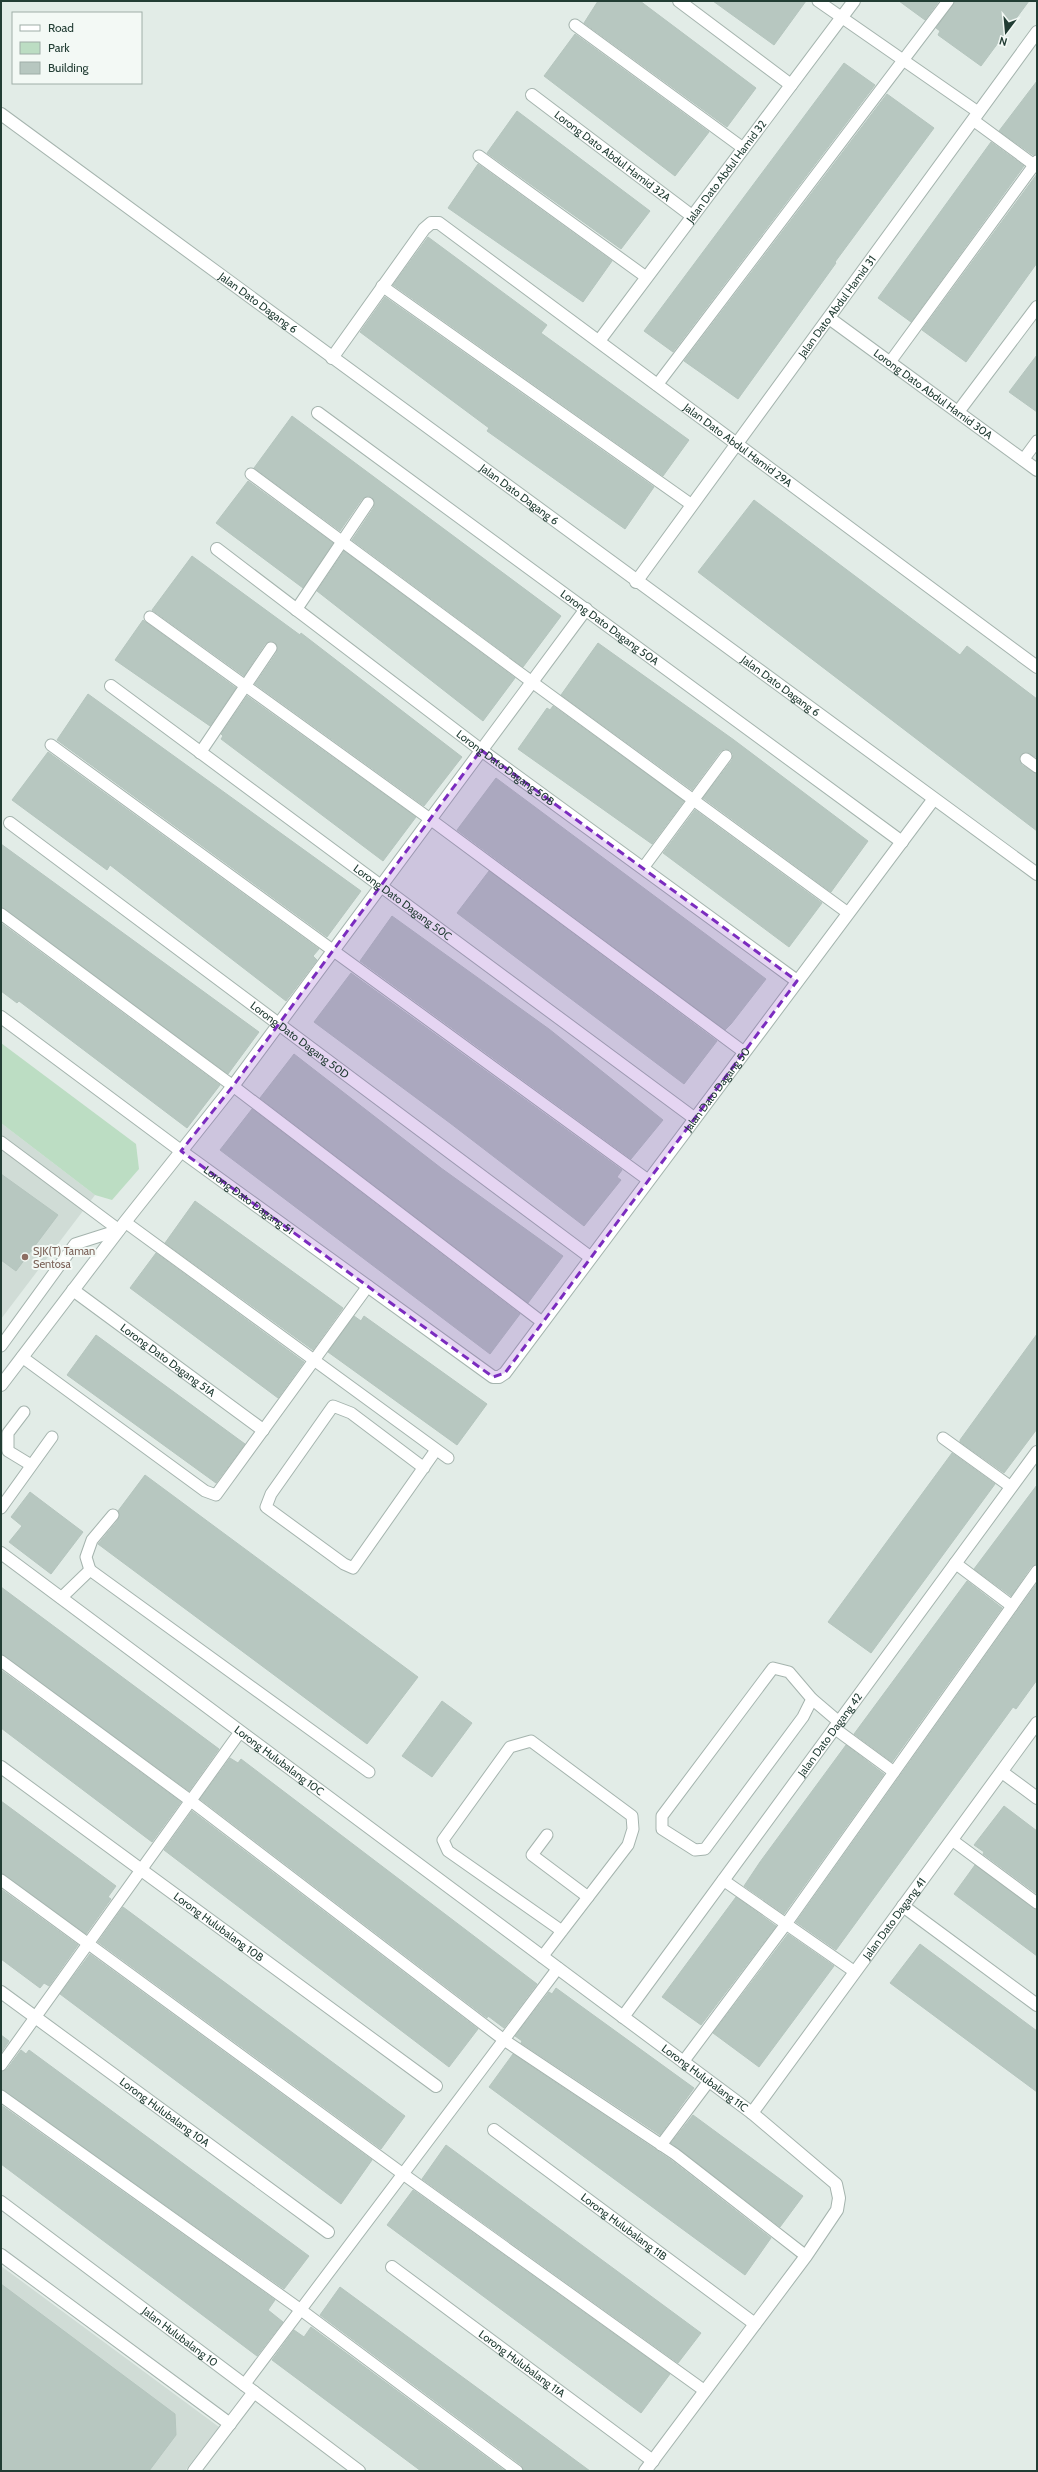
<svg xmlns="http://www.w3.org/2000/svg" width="1038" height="2472" font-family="Cabin,sans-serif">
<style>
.built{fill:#d0dcd6}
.green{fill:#bcddc3}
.building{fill:#b7c7c0;stroke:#b5c5be}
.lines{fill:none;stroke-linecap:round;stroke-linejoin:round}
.service-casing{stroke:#a5b4ae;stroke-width:13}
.minor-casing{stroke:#a5b4ae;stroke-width:14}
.service{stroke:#fff;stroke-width:11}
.minor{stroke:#fff;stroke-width:12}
.marked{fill:#7b2cbf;fill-opacity:0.2;stroke:#7b2cbf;stroke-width:3;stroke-dasharray:8 5;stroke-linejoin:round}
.education-dot{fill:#8d6e63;stroke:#f3f9f5;stroke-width:1.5}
.labels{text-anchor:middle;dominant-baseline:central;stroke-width:4;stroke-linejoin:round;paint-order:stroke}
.street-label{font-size:11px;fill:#223d34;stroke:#f3f9f5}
.education-label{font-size:11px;fill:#785e54;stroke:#f3f9f5;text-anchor:start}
</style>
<rect width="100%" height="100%" fill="#e2ece7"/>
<g class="built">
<polygon points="1,1123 95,1195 1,1319"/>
<polygon points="1,2266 219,2427 185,2471 1,2471"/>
</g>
<polygon class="green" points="1,1043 136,1144 139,1169 112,1200 95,1195 1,1123"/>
<g class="building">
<polygon points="598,1 640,1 756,88 727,127 584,23"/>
<polygon points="713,1 806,1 774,45"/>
<polygon points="899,1 939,1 925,20"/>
<polygon points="955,1 1029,1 981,66 938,35 940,31 936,28"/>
<polygon points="575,34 709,132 675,176 544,76"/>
<polygon points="844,63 875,85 673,352 644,331"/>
<polygon points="1037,81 1037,154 1033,155 999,131"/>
<polygon points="887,94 934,128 835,262 836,263 738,399 684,361"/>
<polygon points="517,111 650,211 621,249 487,153"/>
<polygon points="991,142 1024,166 911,322 878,298"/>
<polygon points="478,164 612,261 583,302 448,208"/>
<polygon points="1037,174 1037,263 966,362 922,330"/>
<polygon points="428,237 547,325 541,333 689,440 663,476 393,285"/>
<polygon points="385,297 654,487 625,529 487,431 489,428 360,332"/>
<polygon points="1037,355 1037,412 1009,392"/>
<polygon points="292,416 561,616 523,667 352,540 374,507 372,497 368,496 362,499 340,531 254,468"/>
<polygon points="248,481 333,543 303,588 216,523"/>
<polygon points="754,500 960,655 967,646 1037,699 1037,758 1026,752 1021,755 1019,759 1022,765 1037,774 1037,831 698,572"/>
<polygon points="344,551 515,678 483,721 317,591"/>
<polygon points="192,556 300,635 301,633 462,757 424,806 255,684 277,652 275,642 271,641 265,644 244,676 152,610"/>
<polygon points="143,620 236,688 210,726 115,660"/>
<polygon points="598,643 734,740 868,841 831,892 703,798 732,760 733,754 730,750 724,749 720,752 692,790 561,695"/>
<polygon points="88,694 361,891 327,937 57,740"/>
<polygon points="247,696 416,817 383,861 221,739 223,736 221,734"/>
<polygon points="553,706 684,801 652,844 518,749 547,708 550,710"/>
<polygon points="48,752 319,949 313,956 317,960 286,1001 110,865 107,870 12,800"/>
<polygon points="496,778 766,979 731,1024 725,1030 457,830"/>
<polygon points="695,810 822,903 789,947 663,853"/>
<polygon points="1,844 259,1032 228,1074 1,907"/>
<polygon points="489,871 717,1041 684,1084 457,913"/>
<polygon points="392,916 549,1029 663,1120 631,1159 360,961"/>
<polygon points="1,923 220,1085 187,1128 19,1001 17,1003 1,991"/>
<polygon points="351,973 622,1170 617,1177 621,1180 584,1226 450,1123 314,1022"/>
<polygon points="294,1054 441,1168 563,1256 528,1303 260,1098"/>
<polygon points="252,1109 520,1314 490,1354 220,1150"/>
<polygon points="1,1174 58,1215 16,1271 1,1260"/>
<polygon points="195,1201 343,1308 313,1350 165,1243"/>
<polygon points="156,1253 304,1362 278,1398 130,1288"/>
<polygon points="354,1316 361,1321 364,1316 487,1404 457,1445 328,1352"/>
<polygon points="1037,1334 1037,1429 1004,1473 960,1442 960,1440"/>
<polygon points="96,1335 245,1444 216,1483 67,1375"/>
<polygon points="952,1453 995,1484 871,1653 828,1622"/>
<polygon points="145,1475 418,1677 367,1744 98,1544 118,1520 118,1511"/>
<polygon points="1037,1485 1037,1564 1031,1567 1011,1596 974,1569"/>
<polygon points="30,1492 83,1532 51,1574 9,1542 22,1526 11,1517"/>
<polygon points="967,1581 1002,1608 892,1762 854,1734"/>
<polygon points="1037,1583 1037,1680 1016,1709 1013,1707 836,1950 796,1922"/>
<polygon points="1,1587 219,1749 189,1791 1,1654"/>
<polygon points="1,1670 181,1802 152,1842 1,1728"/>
<polygon points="442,1701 472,1723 432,1777 402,1756"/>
<polygon points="846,1745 884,1774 784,1914 744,1886 760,1862"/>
<polygon points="230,1758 238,1763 241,1759 537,1984 504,2028 488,2016 487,2018 200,1799"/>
<polygon points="1,1801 116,1886 108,1897 111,1899 86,1934 1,1873"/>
<polygon points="1004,1806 1037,1831 1037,1894 983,1854 984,1852 974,1845"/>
<polygon points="192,1811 478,2029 449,2067 164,1850"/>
<polygon points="975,1865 1037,1910 1037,1956 954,1894"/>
<polygon points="1,1889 78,1945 49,1986 44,1983 40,1988 1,1959"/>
<polygon points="736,1897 776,1926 701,2025 662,1997"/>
<polygon points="123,1907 405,2116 381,2149 98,1942"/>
<polygon points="788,1934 834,1966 759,2067 713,2033"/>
<polygon points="920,1944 1037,2031 1037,2092 890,1983"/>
<polygon points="90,1954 372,2160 341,2204 60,1994"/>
<polygon points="556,1988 694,2088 660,2135 521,2043 522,2041 515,2036 549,1992 552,1994"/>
<polygon points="1,2035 9,2041 1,2053"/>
<polygon points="21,2050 26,2054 29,2050 309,2256 284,2289 1,2089 1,2072 7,2069"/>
<polygon points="513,2054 671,2160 771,2238 745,2275 489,2087"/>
<polygon points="1,2105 275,2300 268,2310 283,2322 257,2356 1,2164"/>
<polygon points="693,2115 803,2196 780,2227 671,2143"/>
<polygon points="446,2145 701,2333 678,2363 422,2179"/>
<polygon points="413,2190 670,2374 641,2413 387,2225"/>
<polygon points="1,2284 175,2414 176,2435 149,2471 1,2471"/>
<polygon points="340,2287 491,2398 590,2471 524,2471 521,2465 320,2315"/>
<polygon points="311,2327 505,2471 421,2471 272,2360 294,2330 304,2337"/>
</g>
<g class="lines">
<g class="service-casing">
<g id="service">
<polyline points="818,1 978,112"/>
<polyline points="575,25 743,148"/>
<polyline points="973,120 1037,167"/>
<polyline points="479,156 646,277"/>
<polyline points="382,286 692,505"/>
<polyline points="890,362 1037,161"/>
<polyline points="657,385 948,1"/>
<polyline points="1023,460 1037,441"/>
<polyline points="251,474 532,682 848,913"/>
<polyline points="296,610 368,503"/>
<polyline points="150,617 430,819 744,1052"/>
<polyline points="51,745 648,1180"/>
<polyline points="200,753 271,648"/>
<polyline points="1026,759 1037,767"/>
<polyline points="643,868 726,756"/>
<polyline points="1,914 233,1086 542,1322"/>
<polyline points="1,1142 119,1230"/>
<polyline points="125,1222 448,1458"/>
<polyline points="1,1346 75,1244 119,1230"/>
<polyline points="22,1357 205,1491 216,1495 368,1286"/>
<polyline points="24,1412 8,1433 8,1451 31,1465"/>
<polyline points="943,1438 1011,1487"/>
<polyline points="424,1468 351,1413 333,1406 271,1494 266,1507 344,1564 353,1568 436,1450"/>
<polyline points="1,1508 52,1437"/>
<polyline points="955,1563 1012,1606"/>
<polyline points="90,1570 86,1557 92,1540 113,1515"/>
<polyline points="61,1598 90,1570 369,1772"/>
<polyline points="1,1661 191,1801 504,2040 675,2154 806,2256"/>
<polygon points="773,1668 789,1672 812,1699 803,1717 705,1849 695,1850 662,1829 662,1816"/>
<polyline points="812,1699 839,1722"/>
<polyline points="834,1728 894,1772"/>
<polyline points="547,1835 532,1855 588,1897"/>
<polyline points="952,1840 1037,1903"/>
<polyline points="1,1880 403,2174 705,2391"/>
<polyline points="723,1880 855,1972"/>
<polyline points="542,1957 628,1845 633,1829 632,1816 531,1741 510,1747 443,1840 448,1851 562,1931"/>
<polyline points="683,2062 786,1924 1037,1571"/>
<polyline points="1,2065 240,1732"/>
<polyline points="1,2096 301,2310 517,2471"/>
<polyline points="661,2145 709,2081"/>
<polyline points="244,2385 558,1968"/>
</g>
</g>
<g class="minor-casing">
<g id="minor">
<polyline points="679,1 791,85"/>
<path id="s1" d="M 532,95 L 692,216"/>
<path id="s2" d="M 1,114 L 1037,874"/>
<path id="s3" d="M 829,318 L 1037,470"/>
<path id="s4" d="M 599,341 L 854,1"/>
<path id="s5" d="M 332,358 L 424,229 L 431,223 L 439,223 L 1037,667"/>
<polyline points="958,412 1037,307"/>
<path id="s6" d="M 318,413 L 902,842"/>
<path id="s7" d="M 217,549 L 481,750 L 797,981"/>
<path id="s8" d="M 636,582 L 1037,32"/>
<path id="s9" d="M 111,686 L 694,1118"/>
<path id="s10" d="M 10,823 L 590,1257"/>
<path id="s11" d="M 1,1017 L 181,1151 L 493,1377 L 499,1377 L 505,1373 L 933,800"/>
<path id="s12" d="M 73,1290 L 263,1430"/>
<polyline points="1,1385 125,1222 233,1086 586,609"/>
<path id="s13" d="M 1,1553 L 752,2113 L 836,2184 L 839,2198 L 837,2210 L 806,2256 L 645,2471"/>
<path id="s14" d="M 1,1767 L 436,2086"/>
<polyline points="1002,1772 1037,1798"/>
<polyline points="903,1906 1037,2005"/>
<path id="s15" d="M 1,1992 L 328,2232"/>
<path id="s16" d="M 623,2017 L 1037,1452"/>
<path id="s17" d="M 752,2113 L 1037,1723"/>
<path id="s18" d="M 494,2130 L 755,2324"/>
<path id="s19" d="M 1,2202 L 359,2471"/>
<polyline points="1,2255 230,2424"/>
<path id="s20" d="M 392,2267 L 653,2461"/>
<polyline points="194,2471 254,2392"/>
</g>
</g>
<use href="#service" class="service"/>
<use href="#minor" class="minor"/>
</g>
<path class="marked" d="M 481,750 L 797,981 L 505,1373 L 493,1377 L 181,1151 L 233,1086 Z"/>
<circle class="education-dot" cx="25" cy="1257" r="4"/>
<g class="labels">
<g class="street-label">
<text stroke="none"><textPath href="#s1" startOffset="101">Lorong Dato Abdul Hamid 32A</textPath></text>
<text stroke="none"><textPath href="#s4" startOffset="212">Jalan Dato Abdul Hamid 32</textPath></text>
<text stroke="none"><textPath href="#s2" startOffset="319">Jalan Dato Dagang 6</textPath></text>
<text stroke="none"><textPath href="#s8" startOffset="341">Jalan Dato Abdul Hamid 31</textPath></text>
<text stroke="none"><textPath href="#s3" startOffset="129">Lorong Dato Abdul Hamid 30A</textPath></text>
<text stroke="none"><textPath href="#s5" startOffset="548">Jalan Dato Abdul Hamid 29A</textPath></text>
<text stroke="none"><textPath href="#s2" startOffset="643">Jalan Dato Dagang 6</textPath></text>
<text stroke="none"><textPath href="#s6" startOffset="362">Lorong Dato Dagang 50A</textPath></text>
<text stroke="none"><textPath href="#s2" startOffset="967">Jalan Dato Dagang 6</textPath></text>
<text stroke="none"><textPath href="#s7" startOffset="362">Lorong Dato Dagang 50B</textPath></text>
<text stroke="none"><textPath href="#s9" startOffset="363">Lorong Dato Dagang 50C</textPath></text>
<text stroke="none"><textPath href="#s10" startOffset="362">Lorong Dato Dagang 50D</textPath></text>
<text stroke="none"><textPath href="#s11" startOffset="977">Jalan Dato Dagang 50</textPath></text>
<text stroke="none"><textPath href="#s11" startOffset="308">Lorong Dato Dagang 51</textPath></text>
<text stroke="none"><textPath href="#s12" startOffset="118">Lorong Dato Dagang 51A</textPath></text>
<text stroke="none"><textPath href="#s16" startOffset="350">Jalan Dato Dagang 42</textPath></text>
<text stroke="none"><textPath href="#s13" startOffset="347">Lorong Hulubalang 10C</textPath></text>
<text stroke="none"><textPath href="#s17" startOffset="241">Jalan Dato Dagang 41</textPath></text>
<text stroke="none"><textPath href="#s14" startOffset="270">Lorong Hulubalang 10B</textPath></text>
<text stroke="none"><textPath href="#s13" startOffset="878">Lorong Hulubalang 11C</textPath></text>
<text stroke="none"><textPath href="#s15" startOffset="203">Lorong Hulubalang 10A</textPath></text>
<text stroke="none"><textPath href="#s18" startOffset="162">Lorong Hulubalang 11B</textPath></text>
<text stroke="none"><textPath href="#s19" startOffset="224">Jalan Hulubalang 10</textPath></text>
<text stroke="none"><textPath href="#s20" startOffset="162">Lorong Hulubalang 11A</textPath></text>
</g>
<g class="education-label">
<text x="33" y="1251">SJK(T) Taman<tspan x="33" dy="13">Sentosa</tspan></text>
</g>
</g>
<rect width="1038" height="2472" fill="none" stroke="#223d34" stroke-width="4"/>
<rect x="12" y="12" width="130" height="72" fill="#f3f9f5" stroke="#9faea8"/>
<rect x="20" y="25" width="20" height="6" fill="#ffffff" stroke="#9faea8"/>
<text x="48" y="32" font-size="12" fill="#223d34">Road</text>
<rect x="20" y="42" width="20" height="12" fill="#bcddc3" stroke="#9faea8"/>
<text x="48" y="52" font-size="12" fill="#223d34">Park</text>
<rect x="20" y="62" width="20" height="12" fill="#b7c7c0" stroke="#9faea8"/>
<text x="48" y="72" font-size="12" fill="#223d34">Building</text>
<g transform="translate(1006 32) rotate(196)" stroke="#f3f9f5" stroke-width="3" paint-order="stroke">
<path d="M0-3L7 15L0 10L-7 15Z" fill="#223d34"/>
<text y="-6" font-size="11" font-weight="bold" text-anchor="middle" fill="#223d34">N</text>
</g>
</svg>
